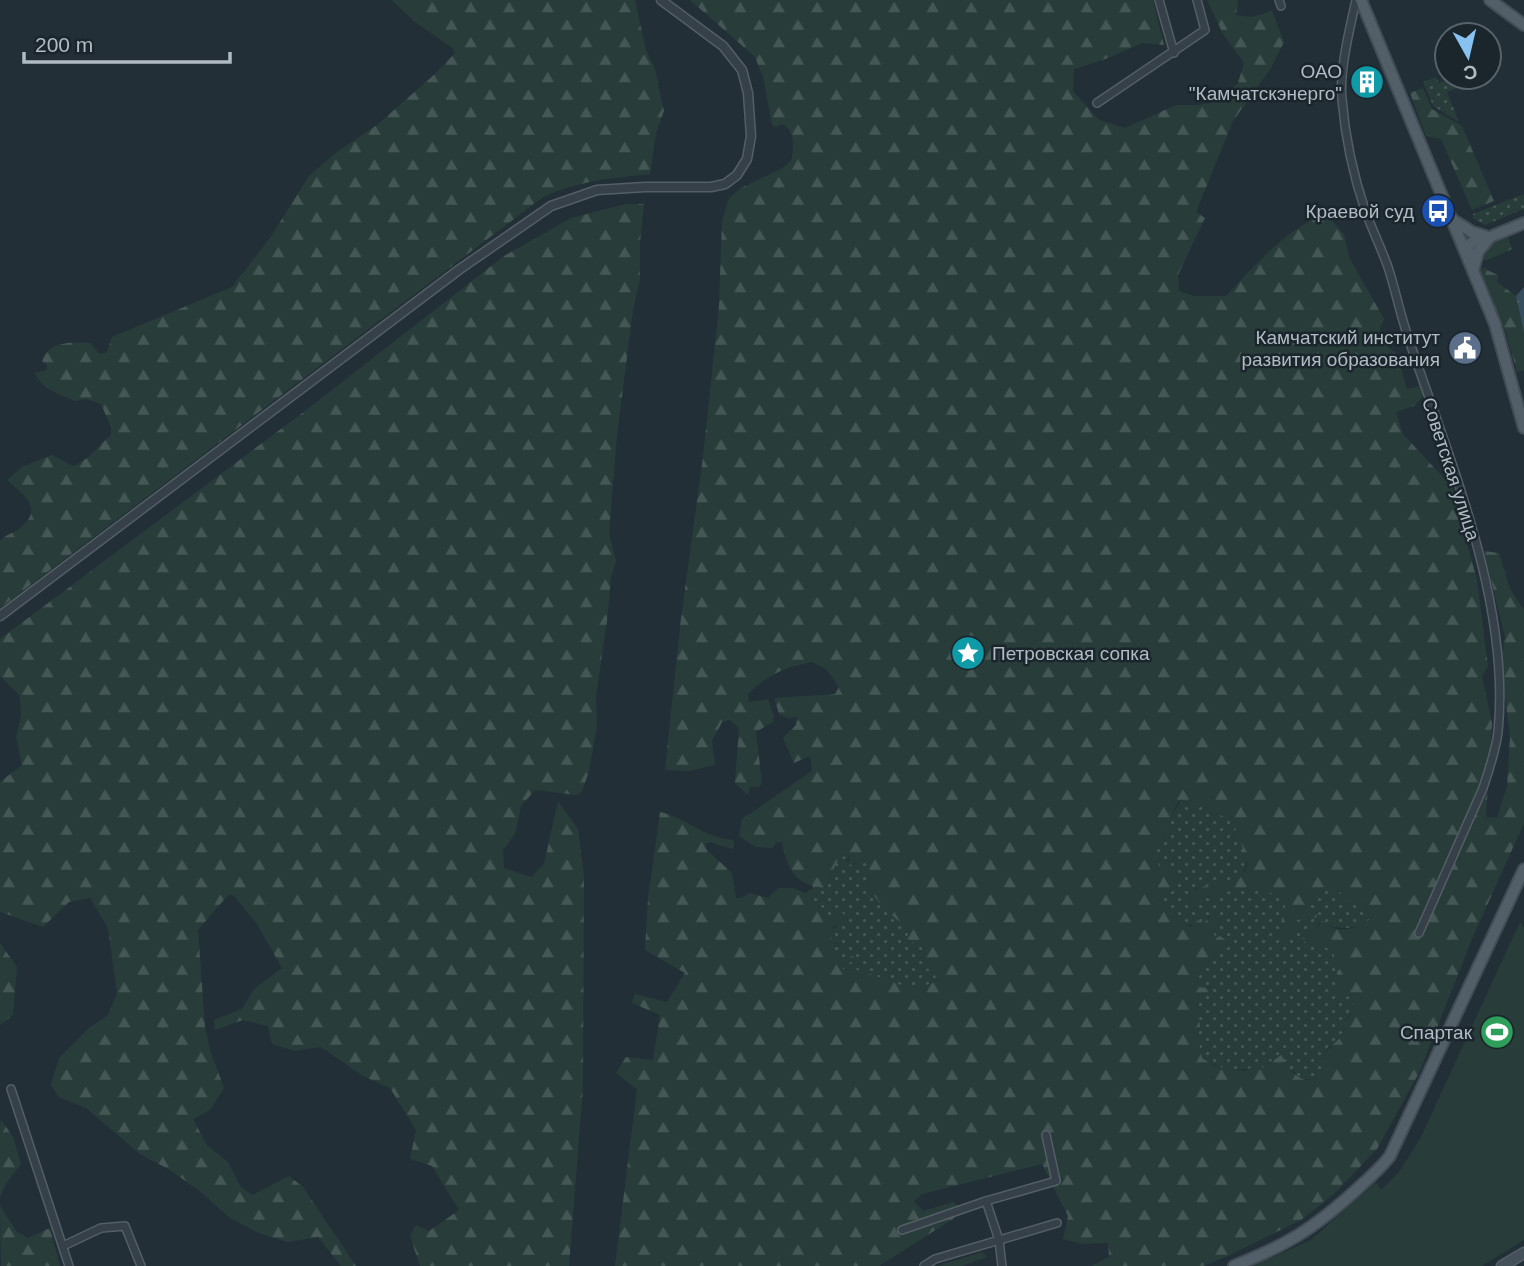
<svg xmlns="http://www.w3.org/2000/svg" width="1524" height="1266" font-family="Arial,sans-serif">
<style>
.grass{fill:url(#grass-dots)}
.forest{fill:url(#forest-firs);fill-rule:evenodd}
.garden{fill:#283d3a}
.water{fill:url(#water-ripples)}
.lines{fill:none;stroke-linecap:round;stroke-linejoin:round}
.minor-casing{stroke:#535e65;stroke-width:10}
.tertiary-casing{stroke:#535e65;stroke-width:11}
.secondary-casing{stroke:#535e65;stroke-width:13}
.primary-casing{stroke:#424c54;stroke-width:14}
.minor{stroke:#354048;stroke-width:7}
.tertiary{stroke:#354048;stroke-width:8}
.secondary{stroke:#44505a;stroke-width:10}
.primary{stroke:#535f68;stroke-width:10}
.labels{text-anchor:middle;dominant-baseline:central;stroke-width:5;stroke-linejoin:round;paint-order:stroke}
.poi-label{font-size:19px;fill:#b0bbc4;stroke:#1b252c;text-anchor:end}
.street-label{font-size:19px;fill:#b0bbc4;stroke:#1b252c}
</style>
<defs>
<pattern id="grass-dots" width="8" height="8" patternUnits="userSpaceOnUse" patternTransform="scale(1.75)"><rect width="8" height="8" fill="#283d3a"/><path d="M2 2h.1M6 6h.1" fill="none" stroke="#455755" stroke-width="1.8" stroke-linecap="round"/></pattern>
<pattern id="forest-firs" width="22" height="20" patternUnits="userSpaceOnUse" patternTransform="scale(1.75)"><rect width="22" height="20" fill="#283d3a"/><path d="M5 1l3.5 6h-7zM16 11l3.5 6h-7z" fill="#455755"/></pattern>
<pattern id="water-ripples" width="26" height="14" patternUnits="userSpaceOnUse" patternTransform="scale(1.75)"><rect width="26" height="14" fill="#364d5d"/><path d="M2 4q2-2 4 0t4 0M15 11q2-2 4 0t4 0" fill="none" stroke="#516573"/></pattern>
</defs>
<rect width="100%" height="100%" fill="#222f37"/>
<g class="grass">
<polygon points="1436,77 1439,83 1456,77 1463,77 1466,84 1447,92 1459,122 1433,106 1423,82"/>
<polygon points="1524,194 1524,209 1485,225 1473,218 1473,214"/>
<path d="M 1182,800 L 1188,805 L 1203,803 L 1211,813 L 1237,819 L 1238,825 L 1231,838 L 1241,842 L 1249,858 L 1242,876 L 1233,881 L 1194,889 L 1189,898 L 1192,902 L 1220,893 L 1254,886 L 1274,894 L 1290,894 L 1291,899 L 1287,901 L 1280,927 L 1292,925 L 1291,920 L 1302,919 L 1307,915 L 1314,919 L 1317,912 L 1308,913 L 1305,906 L 1321,886 L 1337,890 L 1352,900 L 1360,899 L 1370,915 L 1371,918 C 1356,932 1337,929 1320,922 L 1313,933 L 1305,936 L 1304,941 L 1310,945 L 1316,942 L 1334,952 L 1335,962 L 1343,966 L 1336,976 L 1343,980 L 1341,997 L 1350,996 L 1354,1001 L 1353,1012 C 1346,1018 1341,1024 1343,1034 L 1328,1048 L 1319,1075 L 1311,1080 L 1299,1078 L 1295,1072 L 1289,1070 L 1278,1056 L 1262,1068 C 1241,1070 1221,1072 1202,1058 L 1197,1034 L 1200,1026 L 1197,1001 L 1199,994 L 1211,993 L 1211,987 L 1198,987 L 1197,973 L 1216,955 L 1215,951 L 1221,946 L 1223,948 L 1227,947 L 1228,942 L 1221,937 L 1216,938 L 1212,931 L 1220,923 L 1220,919 L 1215,913 L 1208,917 L 1207,922 L 1184,926 L 1180,918 L 1167,918 L 1165,911 L 1151,898 C 1166,893 1167,895 1178,882 L 1176,873 L 1157,867 L 1160,859 L 1146,854 L 1149,850 L 1165,841 L 1168,820 Z"/>
<path d="M 846,854 L 849,857 L 847,860 L 852,865 L 863,860 C 872,866 869,877 866,885 C 879,902 889,915 908,927 L 909,932 L 906,940 L 922,945 L 922,950 L 917,956 L 925,959 L 925,966 L 932,970 L 939,980 L 912,991 C 907,987 856,969 851,969 C 847,969 844,970 840,968 L 841,966 L 854,961 L 853,956 L 845,958 L 832,953 L 831,948 L 839,946 L 838,943 L 832,942 C 828,929 839,925 848,918 L 847,916 L 841,913 L 832,919 L 827,915 L 826,910 L 806,899 L 813,893 L 815,886 L 824,889 L 837,862 Z"/>
</g>
<g class="forest">
<path d="M 392,0 L 635,0 L 646,50 L 655,69 L 664,111 L 656,133 L 650,174 C 613,178 577,181 543,197 L 0,608 L 0,541 C 6,534 12,534 19,529 C 45,509 24,495 7,480 L 22,467 L 52,455 L 73,466 C 88,461 98,446 111,435 L 111,427 L 101,404 L 86,399 L 75,401 L 58,394 L 43,385 L 34,373 L 47,370 L 47,365 L 42,361 C 48,341 73,342 90,343 L 100,354 L 107,352 L 112,337 L 232,287 L 270,238 L 309,176 L 337,152 L 377,125 L 436,73 L 454,54 L 454,49 L 415,22 Z"/>
<path d="M 690,0 L 1153,0 L 1164,45 L 1142,43 L 1103,60 L 1074,69 L 1073,91 L 1099,120 L 1125,128 L 1176,105 L 1199,105 L 1219,101 L 1238,83 L 1244,63 L 1223,34 L 1207,0 L 1238,0 L 1236,15 L 1251,17 L 1272,11 L 1284,42 L 1271,68 L 1233,121 L 1196,212 L 1205,218 L 1178,275 L 1179,291 L 1193,296 L 1226,296 C 1256,265 1284,230 1325,214 L 1344,234 L 1349,257 L 1384,319 L 1380,328 L 1382,341 L 1397,355 L 1407,389 L 1420,386 L 1424,395 L 1414,406 L 1396,412 L 1403,434 L 1452,487 L 1477,580 L 1488,666 L 1482,676 L 1492,723 L 1486,817 L 1497,818 L 1507,786 L 1510,738 L 1501,662 L 1505,637 L 1484,551 L 1499,553 L 1510,589 L 1524,610 L 1524,823 L 1472,939 L 1420,1071 L 1377,1149 L 1334,1194 L 1301,1220 L 1230,1255 L 1203,1266 L 1091,1266 L 1109,1257 L 1108,1243 L 1082,1244 L 1063,1239 L 1068,1216 L 1042,1164 L 922,1194 L 914,1201 L 923,1211 L 953,1202 L 962,1208 L 953,1219 L 879,1266 L 615,1266 L 637,1089 L 616,1073 L 626,1057 L 653,1060 L 660,1015 L 632,1003 L 635,994 L 667,1002 L 685,973 L 645,950 L 648,898 L 660,812 C 687,818 703,837 732,840 L 734,842 L 734,847 L 732,849 L 710,842 L 705,844 L 707,850 L 732,873 L 736,898 L 741,898 L 750,893 L 768,898 L 778,888 L 793,888 L 805,893 L 812,889 L 813,886 C 792,881 785,860 782,842 L 777,842 L 772,848 L 756,847 L 739,836 L 742,819 L 812,771 L 810,756 L 794,763 L 783,738 L 796,725 L 797,717 L 788,718 L 779,714 L 774,698 L 835,694 L 839,687 L 826,669 L 812,662 C 786,667 766,675 748,694 L 749,702 L 768,699 L 774,716 L 773,722 L 756,732 L 762,783 L 759,787 L 751,786 L 748,795 L 735,783 L 739,728 L 730,720 L 722,722 L 712,741 L 715,765 L 689,771 L 665,770 L 681,618 L 703,457 L 719,306 L 722,221 L 729,198 L 741,188 L 781,169 L 791,161 C 794,148 796,131 782,124 L 776,127 L 772,125 L 763,77 L 755,57 ZM 1182,800 L 1192,807 L 1203,803 L 1211,813 L 1237,819 L 1238,825 L 1231,838 L 1241,842 L 1243,849 L 1240,856 L 1248,858 C 1247,879 1237,878 1221,882 C 1211,884 1201,887 1192,891 L 1189,898 L 1192,902 L 1220,893 L 1254,886 L 1274,894 L 1290,894 L 1291,899 L 1287,901 L 1279,929 L 1283,936 L 1288,939 L 1295,932 L 1291,920 L 1302,919 L 1307,915 L 1314,919 L 1317,916 L 1315,910 L 1308,912 L 1305,906 L 1316,899 L 1315,895 L 1319,892 L 1321,887 L 1340,891 L 1342,898 L 1346,901 L 1360,899 L 1370,915 L 1371,918 C 1364,925 1348,931 1337,929 C 1331,928 1327,923 1322,921 L 1313,933 L 1303,937 L 1304,941 L 1310,945 L 1316,942 L 1334,952 L 1335,962 L 1343,966 L 1337,972 L 1337,979 L 1342,981 L 1338,994 L 1341,997 L 1350,996 L 1354,1001 L 1353,1012 L 1342,1025 L 1343,1034 C 1339,1040 1331,1045 1327,1051 C 1324,1057 1323,1066 1319,1073 C 1309,1091 1291,1071 1283,1063 L 1284,1055 L 1281,1055 L 1262,1068 L 1252,1067 L 1244,1071 L 1215,1066 L 1202,1058 L 1197,1034 L 1200,1026 L 1197,1001 L 1199,994 L 1211,993 L 1213,988 L 1198,987 L 1197,973 L 1216,955 L 1215,951 L 1221,946 L 1223,949 L 1227,946 L 1228,942 L 1220,936 L 1216,938 L 1212,931 L 1220,923 L 1218,913 L 1212,914 L 1204,923 L 1196,920 L 1192,926 L 1184,926 L 1180,918 L 1167,918 L 1167,912 L 1152,898 L 1166,896 L 1178,882 L 1176,873 L 1158,867 L 1161,859 L 1146,854 L 1149,850 L 1165,841 C 1167,825 1171,814 1179,801 ZM 846,854 L 849,856 L 849,865 L 863,861 C 872,866 869,877 866,885 C 880,904 888,914 908,927 L 909,931 L 906,940 L 922,945 L 922,950 L 917,956 L 925,959 L 925,968 L 932,970 L 934,975 L 940,980 L 912,991 C 896,981 875,976 857,970 C 850,968 847,971 840,968 L 841,966 L 856,960 L 853,956 L 845,958 L 832,953 L 831,950 L 839,945 L 831,941 L 834,926 L 845,924 L 847,916 L 841,913 L 832,919 L 827,915 L 826,910 L 818,907 L 814,901 L 806,900 L 813,894 L 815,886 L 824,889 L 837,862 Z"/>
<polygon points="1423,88 1432,109 1462,126 1494,201 1472,210 1441,139 1426,136 1410,93"/>
<polygon points="626,204 644,204 640,243 640,279 633,310 617,435 609,533 616,561 611,577 607,621 596,696 597,726 589,771 582,792 576,795 535,790 521,806 515,834 503,850 504,868 531,877 544,864 558,801 578,829 584,876 583,1088 569,1266 420,1266 410,1236 416,1225 429,1231 459,1210 432,1166 410,1159 416,1130 390,1088 363,1076 321,1047 295,1051 272,1044 268,1026 243,1020 215,1030 214,1020 242,1009 254,989 282,968 257,924 233,895 228,895 198,930 205,1027 211,1053 224,1088 210,1110 193,1119 207,1145 228,1162 240,1186 252,1195 289,1176 303,1187 356,1266 341,1266 318,1237 287,1242 259,1233 230,1218 201,1192 170,1170 140,1154 86,1108 59,1097 51,1085 59,1058 88,1029 108,1015 117,993 108,928 90,898 69,902 43,927 0,912 0,782 22,765 16,737 21,717 20,696 0,676 0,639 305,411 504,256 571,218"/>
<polygon points="1508,237 1512,249 1485,261 1482,255 1486,247"/>
<polygon points="1486,267 1487,270 1498,275 1497,282 1516,296 1524,333 1524,370 1517,372 1506,333 1479,270"/>
<polygon points="0,943 17,967 13,1015 0,1025"/>
<polygon points="2,1121 13,1137 21,1164 7,1182 0,1197 0,1122"/>
<polygon points="0,1205 16,1231 28,1238 50,1228 60,1266 1,1266"/>
<polygon points="982,1252 987,1257 962,1266 938,1266"/>
</g>
<polygon class="garden" points="1520,922 1524,928 1524,1240 1482,1266 1253,1266 1311,1240 1376,1182 1381,1190 1399,1172 1421,1137"/>
<polygon class="water" points="1524,287 1524,333 1516,296"/>
<g class="lines">
<g class="minor-casing">
<g id="minor">
<polyline points="1159,0 1174,53"/>
<polyline points="1279,0 1281,6"/>
<path d="M 1356,0 C 1350,28 1339,71 1342,99 C 1345,136 1354,178 1366,213 C 1373,231 1381,248 1388,267 C 1396,292 1401,318 1410,343 C 1450,461 1511,605 1498,732 C 1496,750 1489,770 1483,788 L 1419,933"/>
<polyline points="1097,103 1205,30 1197,0"/>
<polyline points="11,1089 69,1266"/>
<polyline points="986,1201 999,1240 1002,1266"/>
<polyline points="902,1230 986,1201 1056,1181 1046,1135"/>
<polyline points="63,1246 101,1228 125,1226 141,1266"/>
<polyline points="924,1266 935,1259 1057,1223"/>
</g>
</g>
<g class="tertiary-casing">
<polyline id="tertiary" points="0,616 460,269 551,206 597,190 645,187 711,187 725,184 737,175 747,159 751,136 748,93 742,70 723,46 661,0"/>
</g>
<g class="secondary-casing">
<polyline id="secondary" points="1502,1266 1524,1253"/>
</g>
<g class="primary-casing">
<g id="primary">
<polyline points="1361,0 1495,324 1524,428"/>
<polyline points="1490,0 1524,25"/>
<polyline points="1453,220 1472,232 1485,236"/>
<polyline points="1468,255 1469,245 1478,238 1490,237 1524,223"/>
<polyline points="1473,271 1478,252 1490,237"/>
<path d="M 1234,1266 C 1287,1245 1313,1229 1355,1191 C 1367,1180 1380,1169 1390,1156 L 1524,869"/>
</g>
</g>
<use href="#minor" class="minor"/>
<use href="#tertiary" class="tertiary"/>
<use href="#secondary" class="secondary"/>
<use href="#primary" class="primary"/>
</g>
<defs>
<g id="building-disc" transform="scale(1.75)"><circle r="9.5" fill="#0f9aa8" stroke="#1b252c"/><path d="M-4-6H4V6H1V3H-1V6H-4ZM-2.5-4.3h1.7v1.8h-1.7ZM.8-4.3h1.7v1.8H.8ZM-2.5-1h1.7V.8h-1.7ZM.8-1h1.7V.8H.8Z" fill="#fff"/></g>
<g id="bus-disc" transform="scale(1.75)"><circle r="9.5" fill="#1a4fb4" stroke="#1b252c"/><path d="M-5-6H5V4H4V6H2V4H-2V6H-4V4H-5ZM-3.5-4V0h7V-4ZM-3.5 1.2v1.5H-2V1.2ZM2 1.2v1.5H3.5V1.2Z" fill="#fff"/></g>
<g id="civic-disc" transform="scale(1.75)"><circle r="9.5" fill="#5c6f8a" stroke="#1b252c"/><path d="M-.6-6.5H3V-4.5H.6V-3L4-1V1h2V6H-6V1h2V-1L-.6-3ZM-1.2 2.5V6h2.4V2.5Z" fill="#fff"/></g>
<g id="sight-disc" transform="scale(1.75)"><circle r="9.5" fill="#0f9aa8" stroke="#1b252c"/><path d="M0-6L1.8-2.2L6-1.7L2.9 1.2L3.7 5.4L0 3.3L-3.7 5.4L-2.9 1.2L-6-1.7L-1.8-2.2Z" fill="#fff"/></g>
<g id="stadium-disc" transform="scale(1.75)"><circle r="9.5" fill="#2e9e5b" stroke="#1b252c"/><path d="M0-5a6.5 5 0 1 0 0 10a6.5 5 0 1 0 0-10ZM-3.5-1.8h7v3.6h-7Z" fill="#fff"/></g>
</defs>
<g fill-rule="evenodd">
<use href="#building-disc" x="1367" y="82"/>
<use href="#bus-disc" x="1438" y="211"/>
<use href="#civic-disc" x="1465" y="348"/>
<use href="#sight-disc" x="968" y="653"/>
<use href="#stadium-disc" x="1497" y="1032"/>
</g>
<g class="labels">
<g class="poi-label">
<text x="1342" y="71">ОАО<tspan x="1342" dy="22">"Камчатскэнерго"</tspan></text>
<text x="1414" y="211">Краевой суд</text>
<text x="1440" y="337">Камчатский институт<tspan x="1440" dy="22">развития образования</tspan></text>
<text x="992" y="653" text-anchor="start">Петровская сопка</text>
<text x="1472" y="1032">Спартак</text>
</g>
<g class="street-label">
<text transform="translate(1451 469) rotate(72)">Советская улица</text>
</g>
</g>
<g transform="translate(1468 56) rotate(172)"><circle r="33" fill="#1b252c" stroke="#576169" stroke-width="2"/>
<path d="M0-5L12 26L0 18L-12 26Z" fill="#88c2f1"/>
<text y="-10" font-size="19" font-weight="bold" text-anchor="middle" fill="#b0bbc4">С</text>
</g>
<path d="M24 52v10h206v-10" fill="none" stroke="#b0bbc4" stroke-width="3.5"/>
<text x="35" y="52" font-size="21" fill="#b0bbc4" stroke="#1b252c" stroke-width="5" paint-order="stroke">200 m</text>
</svg>
